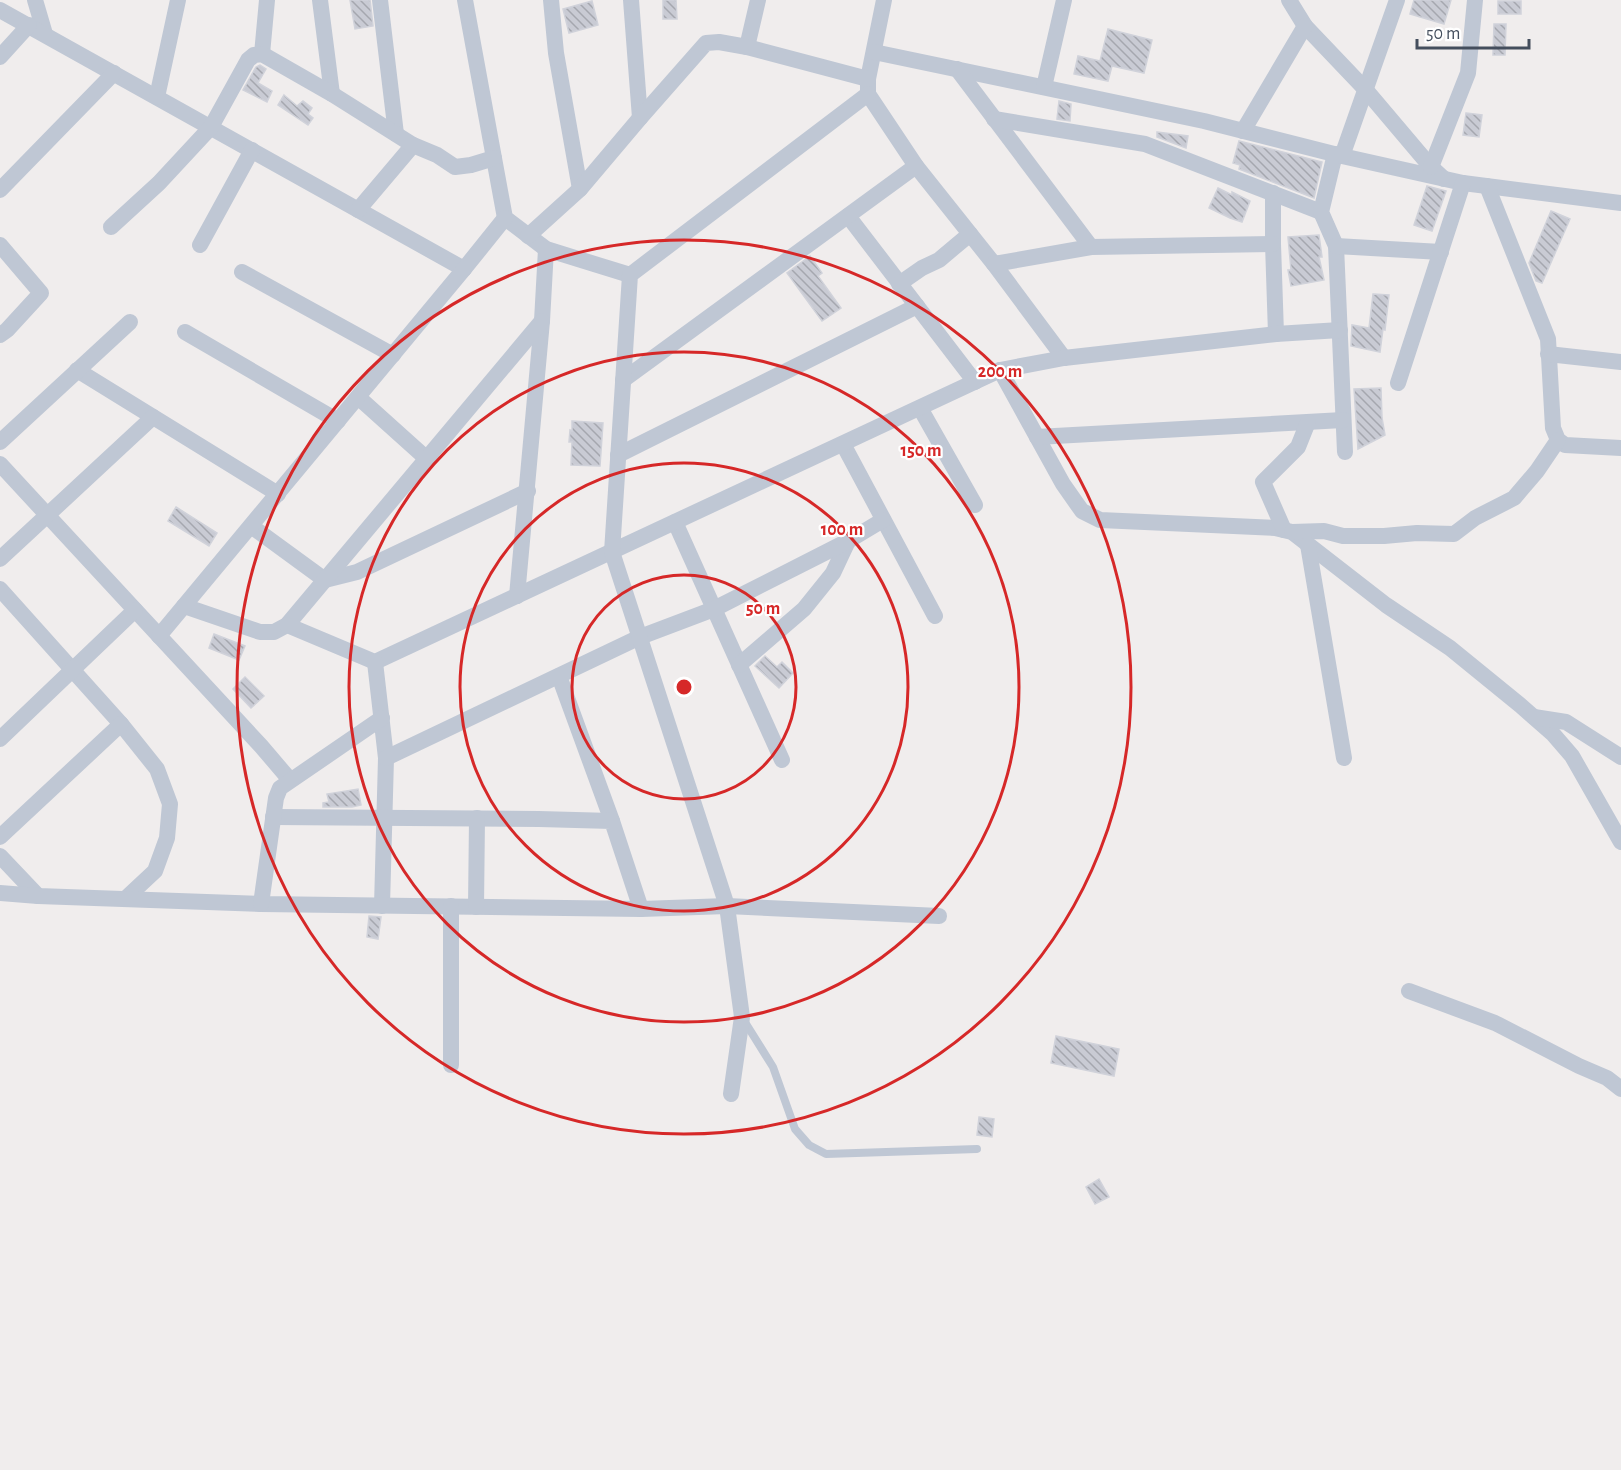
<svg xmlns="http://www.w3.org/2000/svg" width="1621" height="1470" font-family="'Alegreya Sans',sans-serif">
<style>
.building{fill:url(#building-back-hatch);stroke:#d0d2da;stroke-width:1.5}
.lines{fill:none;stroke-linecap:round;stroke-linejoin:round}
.service{stroke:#bfc7d4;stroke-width:8}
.minor{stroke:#bfc7d4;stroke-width:16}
.ring{fill:none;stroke:#d62828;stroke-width:3}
.centre{fill:#d62828;stroke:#fff;stroke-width:3}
.ring-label{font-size:18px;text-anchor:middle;font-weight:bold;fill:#d62828;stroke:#fff;stroke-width:4.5;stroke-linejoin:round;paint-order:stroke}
</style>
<defs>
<pattern id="building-back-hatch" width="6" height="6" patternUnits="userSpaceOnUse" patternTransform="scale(1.5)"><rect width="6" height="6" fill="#c9cbd4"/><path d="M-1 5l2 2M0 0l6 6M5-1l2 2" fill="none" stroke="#a5a7af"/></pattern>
</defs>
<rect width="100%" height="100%" fill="#f0eded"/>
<g class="building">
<polygon points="350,0 370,0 373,26 355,29"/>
<polygon points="663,0 676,0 677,19 663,19"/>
<polygon points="1414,0 1451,0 1444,24 1410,14"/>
<polygon points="592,1 598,25 569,33 563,9"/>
<rect x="1498" y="1" width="23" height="13"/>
<polygon points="1494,24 1506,24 1505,55 1493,55"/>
<polygon points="1108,29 1152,40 1144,73 1112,66 1108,81 1074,74 1078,56 1100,61"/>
<polygon points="260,65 266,69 258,83 272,91 267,102 243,90 256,67"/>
<polygon points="284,95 297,106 303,101 312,108 308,114 313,118 308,125 278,105"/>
<polygon points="1059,101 1071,104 1070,121 1057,119"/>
<polygon points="1466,113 1482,115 1479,137 1463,135"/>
<polygon points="1157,132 1188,136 1186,148 1157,137"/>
<polygon points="1239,141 1322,162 1314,198 1239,169 1240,165 1233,163"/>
<polygon points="1427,186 1446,191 1432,231 1414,225"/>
<polygon points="1218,188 1232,195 1232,192 1250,201 1242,222 1230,218 1209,208"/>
<polygon points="1551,211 1570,219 1542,283 1536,281 1529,263"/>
<polygon points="1319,235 1322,257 1319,257 1324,280 1291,286 1288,270 1291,270 1288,237"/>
<polygon points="810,256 822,273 818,276 841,308 822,321 787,273"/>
<polygon points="1373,294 1389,295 1385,330 1383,329 1380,352 1351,346 1352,325 1369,328"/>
<polygon points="1381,388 1382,418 1385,435 1358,449 1354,389"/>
<polygon points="572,421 603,423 600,466 571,465 572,442 569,442 570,430 572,431"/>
<polygon points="176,507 217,533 209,546 168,521"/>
<polygon points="214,634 245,646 239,660 209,648"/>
<polygon points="765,656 777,667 782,662 793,673 779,688 755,666"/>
<polygon points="245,677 264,696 251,708 233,689"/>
<polygon points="358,789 361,805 352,807 323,807 323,803 329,802 327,794"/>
<polygon points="369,916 381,917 378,939 367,937"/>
<polygon points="1056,1036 1119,1049 1114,1076 1051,1063"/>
<polygon points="979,1117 994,1119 992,1137 977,1135"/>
<polygon points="1099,1179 1109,1197 1095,1204 1086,1187"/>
</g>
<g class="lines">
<polyline class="service" points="743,1019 773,1067 795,1129 809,1145 826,1154 977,1149"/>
<g class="minor">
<polyline points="35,0 45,34"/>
<polyline points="320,0 332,94"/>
<polyline points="380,0 396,134"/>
<polyline points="465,0 505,218 546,249 630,275"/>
<polyline points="551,0 556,53 580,189"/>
<polyline points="631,0 640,118"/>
<polyline points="884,0 868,79 868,94 916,166 994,264 1064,358"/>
<polyline points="1289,0 1305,26 1365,89 1431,167 1444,179"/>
<polyline points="0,10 464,269"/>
<polyline points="747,47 758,0"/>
<polyline points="874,52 1204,121 1342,156 1463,183 1621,203"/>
<polyline points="262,54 267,0"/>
<polyline points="0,57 29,25"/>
<polyline points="957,69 1091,247"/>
<polyline points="1044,87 1064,0"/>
<polyline points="157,97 178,0"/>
<polyline points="994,119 1145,144 1321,212"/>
<polyline points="1243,131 1305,26"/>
<polyline points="1335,154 1321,212 1336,246 1345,452"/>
<polyline points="1342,156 1397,0"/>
<polyline points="1431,167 1468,73 1475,0"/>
<polyline points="1487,186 1548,339 1553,428 1558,440 1565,445 1621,448"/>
<polyline points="0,190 114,73"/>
<polyline points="1273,193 1273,244 1276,334"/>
<polyline points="358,210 413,145"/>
<polyline points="848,216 975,382"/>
<polyline points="111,227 159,183 211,127 248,60 254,55 262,54 332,94 413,145 437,155 455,167 471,165 494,158"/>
<polyline points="528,236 580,189 640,118 706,43 719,42 747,47 868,79"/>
<polyline points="0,245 41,293 7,330 0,335"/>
<polyline points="200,245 252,150"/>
<polyline points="1336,246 1441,252"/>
<polyline points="994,264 1091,247 1273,244"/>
<polyline points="242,272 393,355"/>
<polyline points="899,284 922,268 939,260 970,234"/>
<polyline points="185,332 338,421"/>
<polyline points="1548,354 1621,362"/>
<polyline points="77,370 278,494"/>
<polyline points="1000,370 1063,484 1082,511 1100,520 1275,528 1292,532 1386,605 1450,648 1520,705 1553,734 1572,756 1621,842"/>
<polyline points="623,380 916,166"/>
<polyline points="1398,383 1463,183"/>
<polyline points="358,397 427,459"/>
<polyline points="920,408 975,505"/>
<polyline points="1037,437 1343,420"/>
<polyline points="0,442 130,322"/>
<polyline points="843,444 935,616"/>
<polyline points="618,455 917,306"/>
<polyline points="0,464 261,746 290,780"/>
<polyline points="675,522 782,760"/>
<polyline points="251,526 325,580 357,572 528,491"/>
<polyline points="1284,530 1263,482 1298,447 1308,422"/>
<polyline points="1292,532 1324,531 1343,536 1384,536 1417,533 1454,534 1475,518 1514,498 1537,471 1558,440"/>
<polyline points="1308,545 1344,758"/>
<polyline points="0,559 153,417"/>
<polyline points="0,589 121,724 157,769 170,804 167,838 155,871 125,899"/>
<polyline points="517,596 542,321 546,249"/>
<polyline points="184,606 260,632 274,632 287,625 542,321"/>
<polyline points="287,625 375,662 1000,370 1064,358 1276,334 1340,330"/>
<polyline points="159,636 464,269 505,218"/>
<polyline points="375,662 386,758 382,906"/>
<polyline points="739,665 804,609 833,573 848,541"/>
<polyline points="559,676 612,821"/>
<polyline points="1534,717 1566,722 1621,757"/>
<polyline points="0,739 135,610"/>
<polyline points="386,758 640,637 714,609 848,541 883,520"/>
<polyline points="273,817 539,819 612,821 641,909"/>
<polyline points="0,837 121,724"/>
<polyline points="0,856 38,896"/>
<polyline points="0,893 38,896 261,904 641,909 727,906 939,916"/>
<polyline points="261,904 276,798 280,788 382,718"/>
<polyline points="451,906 451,1065"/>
<polyline points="476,907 477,818"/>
<polyline points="1409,991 1495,1023 1579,1066 1607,1078 1621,1089"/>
<polyline points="731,1094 742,1017 727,906 612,552 630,275 868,94"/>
</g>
</g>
<g class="ring">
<circle cx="684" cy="687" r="112"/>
<circle cx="684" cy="687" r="224"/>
<circle cx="684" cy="687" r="335"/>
<circle cx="684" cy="687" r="447"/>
</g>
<circle cx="684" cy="687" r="9" class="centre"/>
<g class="ring-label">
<text x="1000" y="377">200 m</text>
<text x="921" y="456">150 m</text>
<text x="842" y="535">100 m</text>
<text x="763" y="614">50 m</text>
</g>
<path d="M1417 39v9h112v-9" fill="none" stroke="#444e5d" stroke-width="3"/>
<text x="1426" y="39" font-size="18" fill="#444e5d" stroke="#ffffff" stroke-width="4.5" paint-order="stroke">50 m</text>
</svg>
